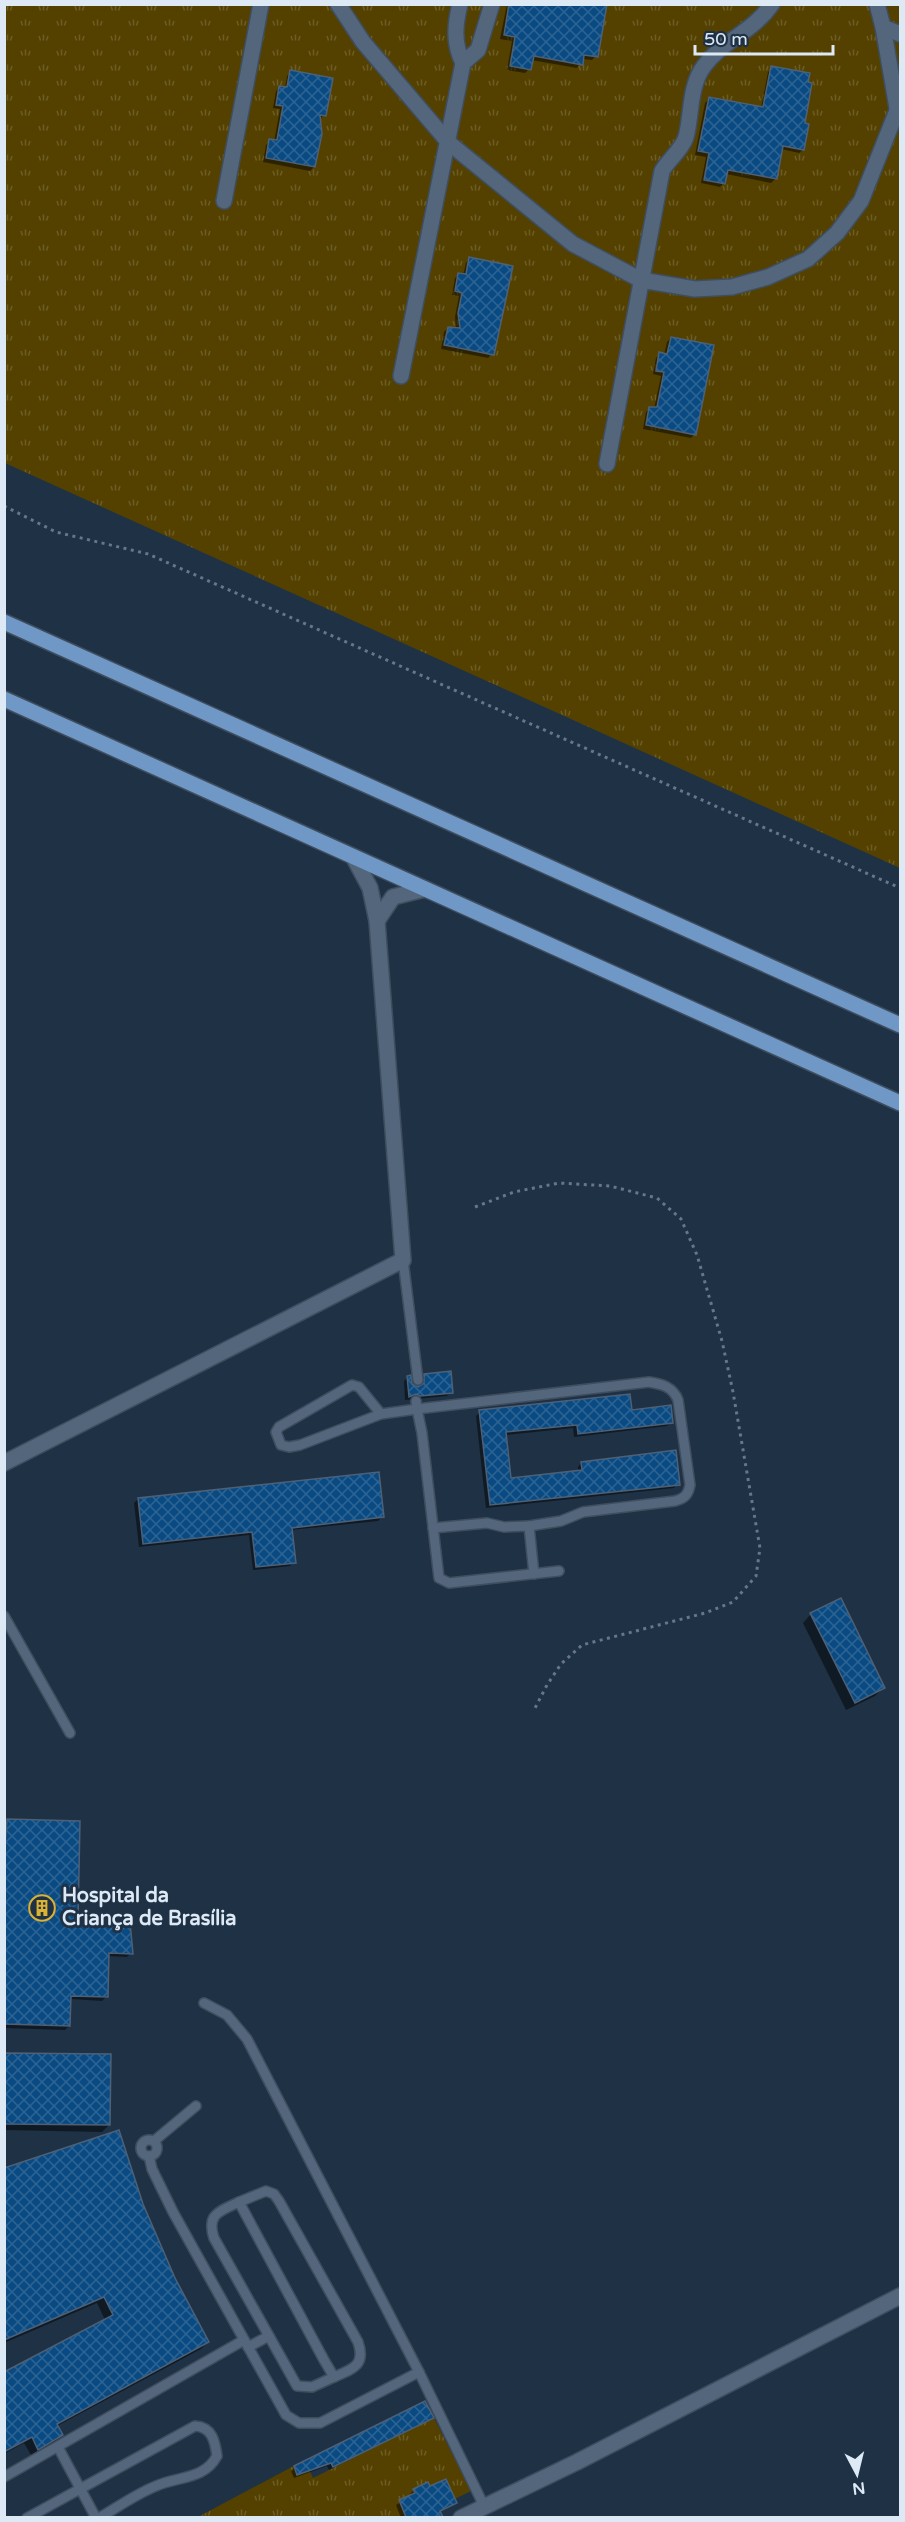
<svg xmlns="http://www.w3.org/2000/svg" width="905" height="2522" font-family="'Varela Round',sans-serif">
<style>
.grass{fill:url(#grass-tufts)}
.shadow{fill:#0007}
.building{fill:url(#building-cross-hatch);stroke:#4d6076;stroke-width:1.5}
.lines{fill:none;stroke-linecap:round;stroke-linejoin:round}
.lane-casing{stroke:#3f4e5f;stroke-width:12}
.street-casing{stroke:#3f4e5f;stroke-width:18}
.primary-casing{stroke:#3f4e5f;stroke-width:18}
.path{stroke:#687788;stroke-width:3;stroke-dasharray:3 4.5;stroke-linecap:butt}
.lane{stroke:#53667c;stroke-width:9}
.street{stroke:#53667c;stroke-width:15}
.primary{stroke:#6f98c6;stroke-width:15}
.labels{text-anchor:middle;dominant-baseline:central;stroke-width:6;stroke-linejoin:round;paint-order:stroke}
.poi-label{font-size:20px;font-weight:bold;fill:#dee9f6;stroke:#1f3144;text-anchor:start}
</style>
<defs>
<pattern id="grass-tufts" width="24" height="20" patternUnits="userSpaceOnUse" patternTransform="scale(1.5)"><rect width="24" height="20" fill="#544100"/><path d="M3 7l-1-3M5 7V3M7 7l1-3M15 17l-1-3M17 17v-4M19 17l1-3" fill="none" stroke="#6c5c26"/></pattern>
<pattern id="building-cross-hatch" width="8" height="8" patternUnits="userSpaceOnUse" patternTransform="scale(1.5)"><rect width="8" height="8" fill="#0a4a82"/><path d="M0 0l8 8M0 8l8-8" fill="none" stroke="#2d6494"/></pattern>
</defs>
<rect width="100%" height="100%" fill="#1f3144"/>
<g class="grass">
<polygon points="5,5 900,5 900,868 5,463"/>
<polygon points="434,2418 471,2491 418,2517 196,2518 305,2460 313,2478"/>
</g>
<g class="shadow">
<polygon points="507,4 606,4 596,56 592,60 582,59 577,68 531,60 529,69 525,73 507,70 512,41 500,39"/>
<polygon points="772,68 803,124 803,150 799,153 781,149 775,179 771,183 726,174 724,183 720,187 701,183 706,157 695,155 705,103 709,99 761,108 768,72"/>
<polygon points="291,72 324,115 320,119 314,167 310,171 263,162 266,145 270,141 274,142 280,109 273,108 276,91 280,87 285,88 287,76"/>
<polygon points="469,259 492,354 488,358 441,349 444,332 448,328 456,329 455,317 459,296 452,295 455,278 459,275 463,275 466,263"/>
<polygon points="671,338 695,434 691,438 643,429 646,412 650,408 654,409 661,376 653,374 656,358 660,354 664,355 667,342"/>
<polygon points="425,1375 451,1392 447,1396 405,1400 404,1381 408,1377 411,1385 418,1388 421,1387 421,1379"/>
<polygon points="480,1412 630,1412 671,1423 667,1426 574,1437 573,1428 505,1435 510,1479 578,1472 578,1467 581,1463 678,1484 674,1488 486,1508 476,1416"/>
<polygon points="138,1499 382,1517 378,1521 291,1530 294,1562 290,1566 253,1570 249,1535 139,1547 134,1503"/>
<polygon points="811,1614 884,1687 875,1696 846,1710 803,1623"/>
<polygon points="7,1820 77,1922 131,1953 127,1957 107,1956 106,1997 102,2001 70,1999 69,2026 65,2030 4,2028 4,1823"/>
<polygon points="4,2054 109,2125 102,2132 4,2130"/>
<polygon points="142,2205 174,2279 208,2342 201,2349 57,2426 62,2435 55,2442 31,2455 24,2443 4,2454 4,2374 105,2320 97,2303 4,2343 4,2265"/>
<polygon points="432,2417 329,2470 327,2466 294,2478 291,2471 295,2467"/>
<polygon points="430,2488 456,2503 439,2512 440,2515 438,2518 401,2518 396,2505 411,2496 410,2494 414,2490"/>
</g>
<g class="building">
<polygon points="509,4 607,4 598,57 584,55 583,65 534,56 531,70 510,66 515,37 504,35"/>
<polygon points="771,66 810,73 808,82 812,83 805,123 809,124 804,150 783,146 777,179 728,170 725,184 704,180 709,153 698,151 709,97 763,107"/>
<polygon points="290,70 333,78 326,116 320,115 322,134 315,167 266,158 269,139 277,140 283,106 276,105 279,86 287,87"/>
<polygon points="469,257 513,266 494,355 444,345 448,327 460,328 458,313 462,293 455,291 458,273 466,274"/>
<polygon points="671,337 714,345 696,435 646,425 649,407 657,407 664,372 656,371 659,352 667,354"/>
<polygon points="451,1371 453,1393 420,1396 416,1394 409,1397 407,1376 411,1375 412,1384 418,1387 424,1383 424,1374"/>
<polygon points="630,1394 632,1410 671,1405 673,1423 578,1434 577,1425 506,1432 511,1478 582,1470 581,1462 676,1450 680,1485 490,1505 479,1410"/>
<polygon points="379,1472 384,1517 292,1528 296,1563 256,1567 252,1532 143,1544 138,1498"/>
<polygon points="841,1598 885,1688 855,1703 810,1613"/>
<polygon points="7,1819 80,1821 78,1921 130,1922 133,1954 109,1953 108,1997 71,1996 70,2026 4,2024 4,1858"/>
<polygon points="4,2053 111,2054 110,2125 4,2124"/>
<polygon points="119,2130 143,2204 175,2278 209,2342 57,2424 63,2435 38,2450 32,2437 4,2452 4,2372 113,2315 104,2297 4,2340 4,2168"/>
<polygon points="425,2401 434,2418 333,2467 331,2463 297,2475 294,2466"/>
<polygon points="446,2479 457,2503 440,2511 443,2517 406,2517 399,2500 415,2493 413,2489 428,2482 430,2486"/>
</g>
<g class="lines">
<g class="lane-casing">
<g id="lane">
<polyline points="403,1260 418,1380"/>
<polyline points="381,1414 359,1387 352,1385 279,1427 276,1432 281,1445 289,1447 300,1445 381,1414 417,1409 416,1401"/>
<path d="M 529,1526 L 561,1521 L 583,1512 L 675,1501 C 685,1498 688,1495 690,1485 L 678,1400 C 673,1387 662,1384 649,1382 L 417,1409 L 422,1433 L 439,1578 L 449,1583 L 559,1571"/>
<polyline points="433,1528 487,1523 504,1527 529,1526 534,1574"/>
<polyline points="4,1616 70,1733"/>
<polyline points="204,2003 227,2015 247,2039 419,2372 484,2506"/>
<circle cx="149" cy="2148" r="8"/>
<polyline points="154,2141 196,2106"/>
<polyline points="149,2156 152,2169 173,2212 286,2415 299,2423 320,2423 419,2372"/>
<path d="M 239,2202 L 324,2360 L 334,2377 L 312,2387 L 297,2386 L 214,2238 C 206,2214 220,2211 239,2202 Z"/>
<path d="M 239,2202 L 266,2191 L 274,2194 L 279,2201 L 358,2342 C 366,2365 353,2369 334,2377"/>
<polyline points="248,2347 269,2336"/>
<polyline points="58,2447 96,2518"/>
<polyline points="4,2477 244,2340"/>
<path d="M 27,2518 L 195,2426 C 212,2427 215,2441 217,2456 C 204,2480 178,2476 156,2486 C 136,2494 118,2507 99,2518"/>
</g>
</g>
<g class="street-casing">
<g id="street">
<polyline points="338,4 363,42 449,143 573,244 641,280 695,289 732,287 768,277 808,259 837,233 861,201 900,103"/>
<polyline points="877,4 883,27 897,108"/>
<polyline points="883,27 900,34"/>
<polyline points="463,63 478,50 492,4"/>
<polyline points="224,201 261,4"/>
<path d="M 401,376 L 463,63 C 453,43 455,25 460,4"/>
<path d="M 607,464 L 662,171 C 668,160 682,150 686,137 C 692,115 689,86 704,66 C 722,41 753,32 772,4"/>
<polyline points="377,921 393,897 425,889"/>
<polyline points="4,1463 403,1260 377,921 370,888 354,858"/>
<polyline points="461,2518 577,2462 900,2296"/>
</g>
</g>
<g class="primary-casing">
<g id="primary">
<polyline points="4,622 900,1025"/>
<polyline points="4,699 900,1103"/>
</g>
</g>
<g class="path">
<polyline points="4,506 56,532 148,554 900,888"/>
<polyline points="475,1207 514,1192 559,1183 610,1186 657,1198 681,1219 697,1255 722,1341 733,1392 760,1548 756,1576 733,1602 705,1613 582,1645 561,1664 547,1685 534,1710"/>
</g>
<use href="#lane" class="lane"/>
<use href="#street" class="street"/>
<use href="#primary" class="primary"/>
</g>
<defs>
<g id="building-ring" transform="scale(1.35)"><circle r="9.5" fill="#1f3144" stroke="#dcb233" stroke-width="1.5"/><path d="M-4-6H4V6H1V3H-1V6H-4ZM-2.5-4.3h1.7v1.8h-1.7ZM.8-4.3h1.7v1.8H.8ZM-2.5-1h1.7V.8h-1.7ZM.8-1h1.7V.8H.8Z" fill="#dcb233"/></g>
</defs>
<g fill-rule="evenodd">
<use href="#building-ring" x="42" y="1908"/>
</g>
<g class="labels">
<g class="poi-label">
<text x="62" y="1896">Hospital da<tspan x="62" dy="23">Criança de Brasília</tspan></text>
</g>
</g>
<rect width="905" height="2522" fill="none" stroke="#dee9f6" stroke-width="12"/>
<g transform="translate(857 2474) rotate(173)" stroke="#1f3144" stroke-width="4.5" paint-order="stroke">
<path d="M0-4.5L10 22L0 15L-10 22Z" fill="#dee9f6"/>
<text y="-9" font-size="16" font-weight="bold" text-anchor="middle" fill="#dee9f6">N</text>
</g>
<path d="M695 45v9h138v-9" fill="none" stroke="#dee9f6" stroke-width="3"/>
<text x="704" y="45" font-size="18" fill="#dee9f6" stroke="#1f3144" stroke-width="4.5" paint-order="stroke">50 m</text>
</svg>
